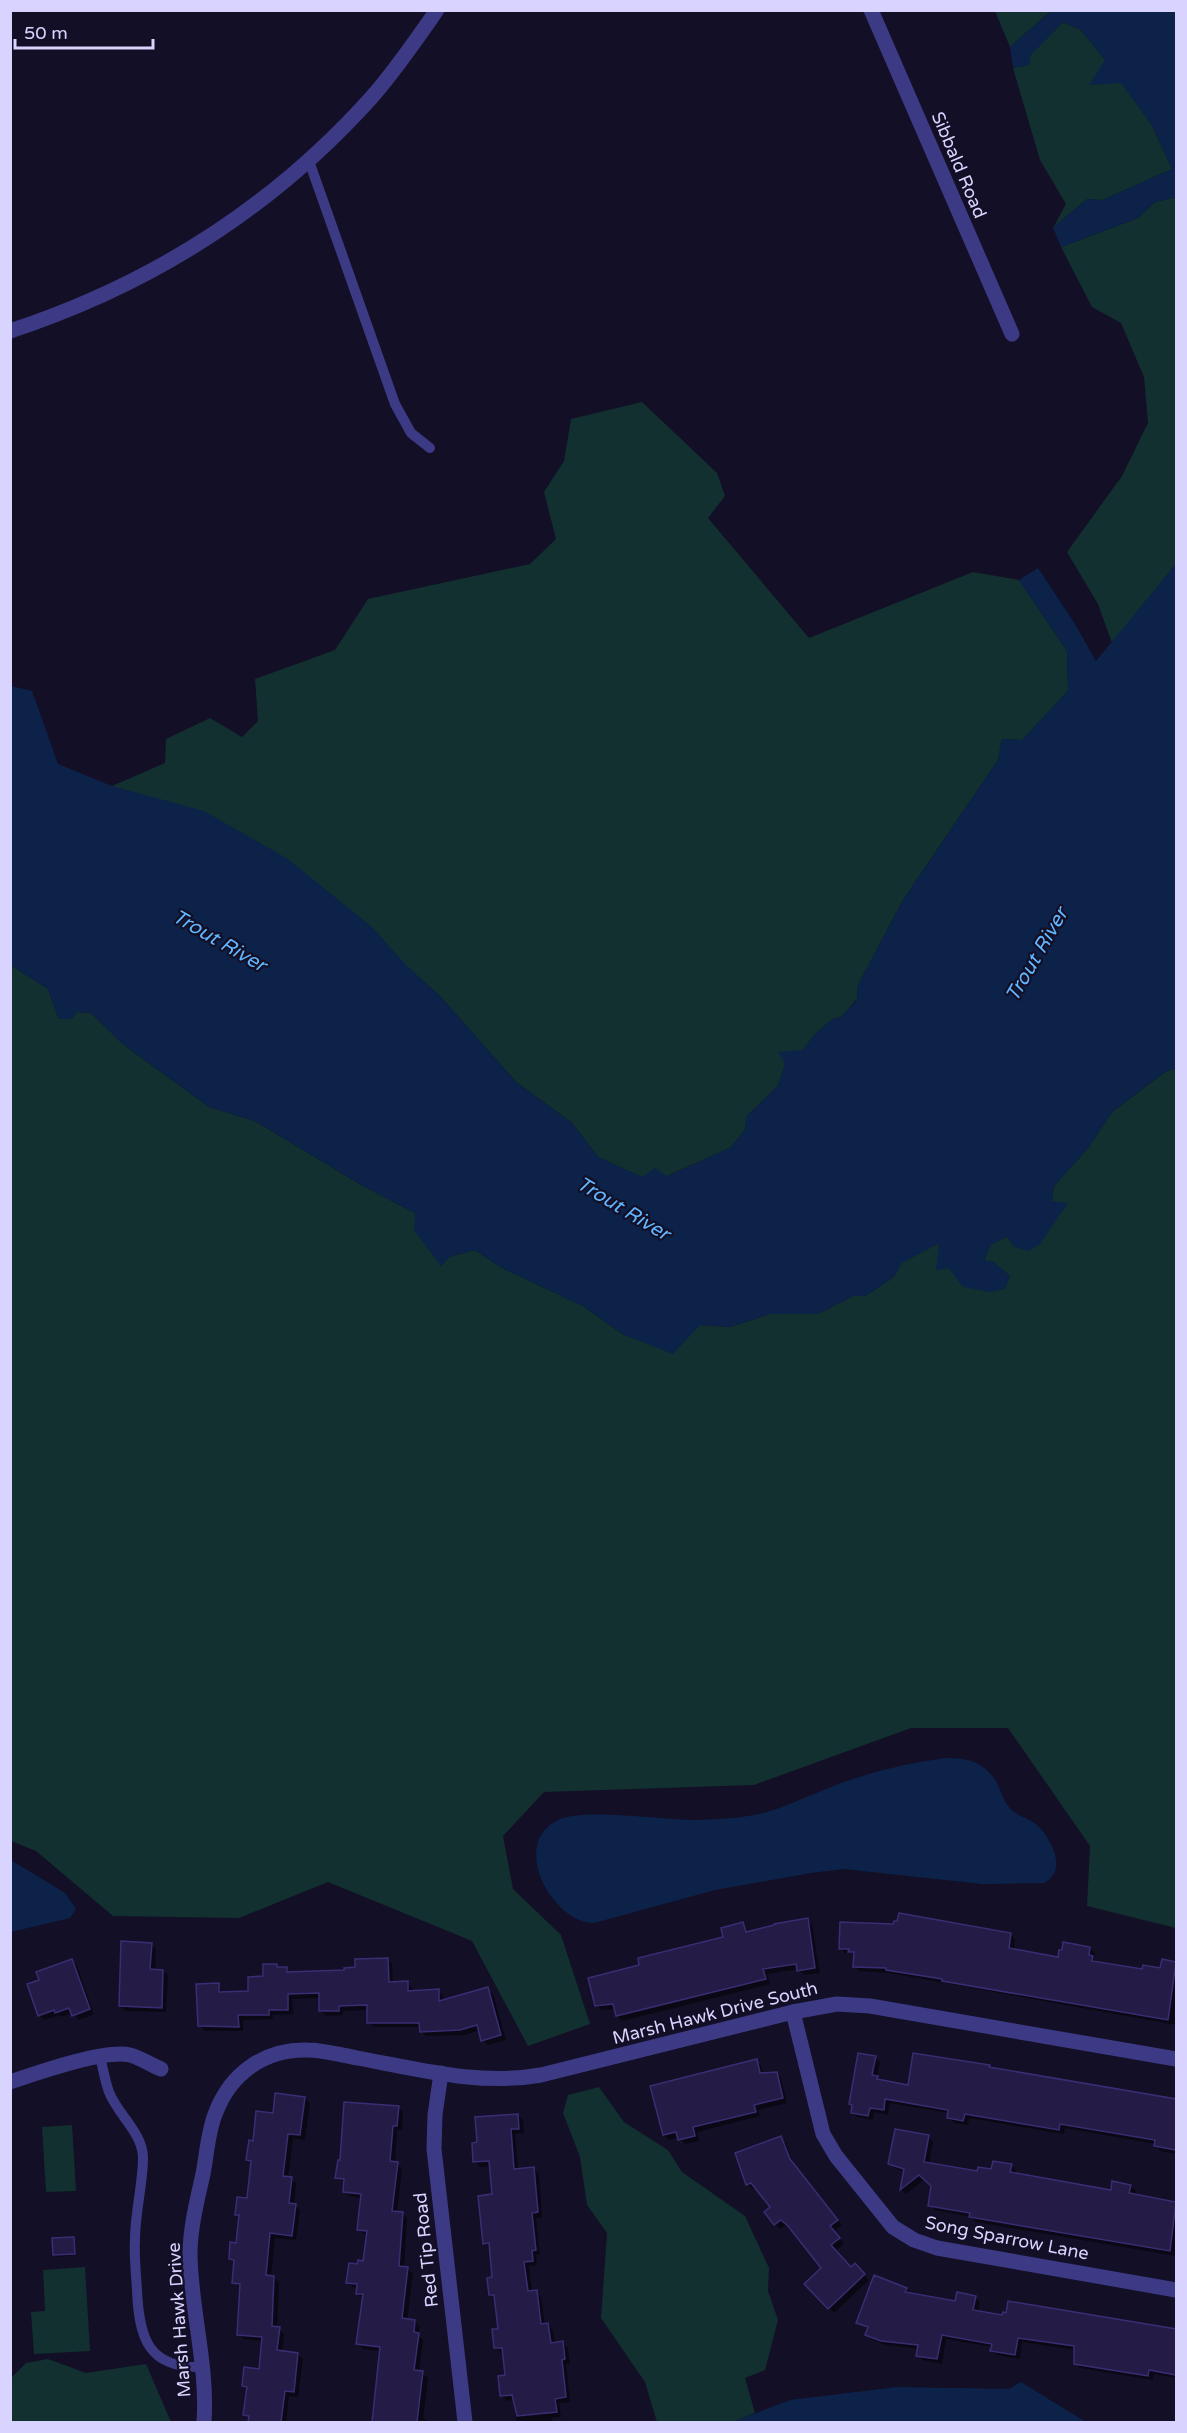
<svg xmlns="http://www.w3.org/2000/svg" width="1187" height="2433" font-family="'Varela Round',sans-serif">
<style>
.green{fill:#12302f}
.water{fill:#0c2248}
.shadow{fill:#0007}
.building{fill:#241b47;stroke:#3b2d73;stroke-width:1.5}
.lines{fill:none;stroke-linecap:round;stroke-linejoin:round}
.service{stroke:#3d3a85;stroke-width:10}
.minor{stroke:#3d3a85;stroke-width:15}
.tertiary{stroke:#3d3a85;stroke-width:15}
.labels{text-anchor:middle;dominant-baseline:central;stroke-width:4.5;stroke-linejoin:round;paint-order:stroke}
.street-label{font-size:18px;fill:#d9d4ff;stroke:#130f26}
.water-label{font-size:20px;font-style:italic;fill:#62b6ff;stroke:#130f26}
</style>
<rect width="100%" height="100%" fill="#130f26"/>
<g class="green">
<polygon points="995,11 1051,11 1010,47"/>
<polygon points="1063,22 1081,30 1105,60 1152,125 1172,169 1103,200 1087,199 1053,228 1066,204 1040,160 1013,68 1029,65 1030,55"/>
<polygon points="1176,197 1176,564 1112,643 1098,604 1067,552 1122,476 1148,423 1144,377 1121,323 1092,307 1061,247 1138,218 1155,202"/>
<polygon points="642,402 717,473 725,496 708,518 809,638 973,572 1019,580 1067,651 1068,691 1022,740 1002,739 998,760 903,900 858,985 857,999 841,1017 833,1019 816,1033 803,1050 785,1064 778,1086 747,1116 745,1130 730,1148 667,1176 642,1177 598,1157 572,1123 516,1082 439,995 406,966 112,786 165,763 166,739 210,718 242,737 258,721 255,679 335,650 368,599 530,564 556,539 544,492 564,461 571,419"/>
<polygon points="11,965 48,989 59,1019 76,1012 91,1013 124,1045 209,1107 255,1121 363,1186 415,1213 441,1266 449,1257 475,1250 502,1268 583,1306 624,1335 700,1325 730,1327 770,1314 818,1314 853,1296 865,1296 894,1277 901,1263 939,1243 984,1261 990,1245 1068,1204 1052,1201 1054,1186 1088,1148 1112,1112 1165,1072 1176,1068 1176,1928 1087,1906 1090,1846 1008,1728 911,1728 754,1785 544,1792 503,1836 513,1889 561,1935 590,2024 528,2046 472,1941 328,1882 239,1918 113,1916 36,1851 11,1841"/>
<polygon points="599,2087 624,2122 668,2150 682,2172 745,2216 769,2268 768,2291 778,2320 765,2370 745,2378 755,2413 733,2422 657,2422 645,2382 601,2318 607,2233 587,2205 580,2157 563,2113 568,2095"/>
<polygon points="72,2125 76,2191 46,2192 42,2127"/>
<polygon points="85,2267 90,2351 34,2354 31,2312 45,2311 43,2270"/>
<polygon points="48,2359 86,2373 146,2364 171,2422 11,2422 11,2378 26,2363"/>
</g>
<g class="water">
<polygon points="1051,11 1176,11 1176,197 1155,202 1138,218 1061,247 1053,228 1087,199 1103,200 1172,169 1152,125 1121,83 1089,85 1105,60 1081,30 1063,22 1031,55 1029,65 1013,68 1010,47"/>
<polygon points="1176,564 1176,1068 1165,1072 1112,1112 1088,1148 1054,1186 1052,1201 1068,1203 1040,1244 1028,1251 1013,1246 1007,1236 991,1245 984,1260 993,1261 1010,1276 1005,1289 990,1292 963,1287 949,1268 936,1270 939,1243 902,1263 894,1277 865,1296 853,1296 818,1314 770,1314 730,1327 700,1325 673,1354 624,1335 583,1306 502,1268 475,1250 449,1257 441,1266 414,1230 415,1213 363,1186 255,1121 209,1107 124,1045 91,1013 77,1012 72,1019 59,1019 48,989 11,965 11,686 32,691 58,764 112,786 204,811 288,859 373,928 406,965 439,995 516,1082 572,1123 598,1157 642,1177 655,1168 667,1176 730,1148 745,1130 747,1116 778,1086 785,1064 778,1052 803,1050 816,1033 833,1019 841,1017 857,1000 858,985 903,900 998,760 1002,739 1022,740 1068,691 1067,651 1019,580 1038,568 1075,624 1096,661"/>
<path d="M 946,1758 C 968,1758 985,1762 997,1783 C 1002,1793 1004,1803 1013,1811 C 1020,1817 1030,1819 1037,1825 C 1052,1839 1068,1871 1044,1883 L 982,1884 L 844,1869 L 811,1873 L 715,1890 L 594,1923 C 552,1923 509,1843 558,1820 C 585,1807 666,1821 699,1820 C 719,1819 744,1818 763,1813 C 793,1805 822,1789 853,1779 C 883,1769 915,1762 946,1758 Z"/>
<polygon points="11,1860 65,1893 76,1909 70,1918 11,1932"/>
<polygon points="1021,2382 1086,2422 733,2422 790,2400 897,2387 1009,2389"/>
</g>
<g class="shadow">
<polygon points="807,1920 812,1925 820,1973 804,1975 798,1969 767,1974 770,1984 622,2021 617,2016 615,2009 602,2010 596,2005 641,1966 725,1938 743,1923 749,1933"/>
<polygon points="1010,1934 1015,1939 1014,1951 1059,1958 1089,1948 1095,1953 1094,1959 1097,1962 1143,1971 1162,1969 1163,1961 1176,1963 1176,2025 890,1973 860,1971 854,1966 855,1956 852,1953 845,1953 840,1948"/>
<polygon points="151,1944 156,1949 155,1971 163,1971 168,1976 166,2012 125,2011 120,2006"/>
<polygon points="387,1959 392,1964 393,1984 407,1983 412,1988 412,1992 438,1991 443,1996 444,2001 488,1989 493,1994 506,2040 488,2045 483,2040 480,2030 465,2035 426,2036 421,2031 421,2027 374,2027 369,2022 368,2010 343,2011 343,2015 326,2016 321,2011 321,1998 292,1999 293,2014 273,2015 273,2019 243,2020 243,2031 205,2031 200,2025 218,1985 224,1993 250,1992 276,1965 280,1968 286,1968 292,1974 345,1972"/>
<polygon points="72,1961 77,1966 94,2014 79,2020 73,2013 61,2017 59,2015 44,2020 39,2015 41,1981"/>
<polygon points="875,2057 880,2062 877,2077 882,2082 909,2087 989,2066 991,2069 1176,2101 1176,2154 1160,2151 1156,2144 1065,2128 1064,2134 969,2118 968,2125 954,2123 949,2118 949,2113 890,2103 888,2115 874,2112 873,2120 857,2117 852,2112 853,2107 851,2104"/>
<polygon points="756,2061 761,2066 763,2074 776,2073 781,2078 787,2103 758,2110 760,2116 697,2132 699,2141 685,2144 679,2137 669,2140 664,2134"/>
<polygon points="305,2098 310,2103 305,2140 293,2138 288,2178 296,2183 294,2205 300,2210 296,2240 275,2238 271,2277 279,2282 277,2328 284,2334 282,2352 297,2354 303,2359 298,2397 289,2396 286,2422 290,2422 249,2422 250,2419 245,2414 248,2390 243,2386 260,2371 263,2341 244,2339 238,2334 241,2288 233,2282 235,2263 230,2259 237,2245 240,2218 237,2215 248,2200 252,2165 248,2160 254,2142 274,2114"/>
<polygon points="398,2107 403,2112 402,2130 397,2130 395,2163 402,2168 397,2213 402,2213 407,2218 404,2268 413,2273 407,2321 415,2322 420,2327 418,2335 423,2340 419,2372 428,2378 423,2418 430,2422 373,2422 381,2351 363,2349 358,2344 363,2298 358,2293 358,2288 353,2287 347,2282 359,2266 364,2262 368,2235 364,2234 358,2229 362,2198 349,2196 344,2191 345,2183 337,2177"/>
<polygon points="518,2115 523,2120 524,2133 515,2134 518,2170 534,2169 539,2174 542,2217 536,2218 540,2255 536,2255 537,2265 529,2266 532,2292 536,2292 541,2297 545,2325 548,2324 553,2330 555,2344 563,2343 568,2348 570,2364 566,2364 570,2402 559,2403 561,2417 552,2418 553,2422 516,2422 514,2400 507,2401 502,2396 507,2376 504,2352 501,2353 496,2348 500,2330 496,2300 491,2295 494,2279 490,2248 485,2243 493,2196 491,2166 480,2167 475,2162 479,2144"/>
<polygon points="928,2136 933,2142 929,2164 979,2173 1011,2165 1016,2171 1015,2175 1112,2192 1130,2186 1136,2191 1135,2196 1176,2203 1176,2256 976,2222 971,2217 935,2210 930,2205 933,2186 925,2179 906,2194 902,2190 905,2172 895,2168 890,2163"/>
<polygon points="781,2138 786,2143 794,2165 842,2225 834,2231 844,2244 835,2251 852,2269 855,2266 869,2280 834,2313 806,2284 823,2268 786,2225 780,2229 775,2224 766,2212 772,2207 757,2187 753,2189 747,2184"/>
<polygon points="73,2238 75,2240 76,2255 56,2257 54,2255"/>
<polygon points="906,2289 912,2295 956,2302 975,2297 980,2302 978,2312 1003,2317 1045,2308 1176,2331 1176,2378 1154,2374 1153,2380 1080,2368 1075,2363 1075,2350 1022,2342 1020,2359 997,2355 992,2350 993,2347 946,2339 942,2364 923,2360 917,2355 919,2349 887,2345 872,2340 867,2335 869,2330 858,2322"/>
</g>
<g class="building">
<polygon points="899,1913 1011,1933 1009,1948 1058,1957 1059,1950 1062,1950 1063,1942 1090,1947 1089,1955 1093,1956 1092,1961 1142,1969 1143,1965 1160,1968 1162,1959 1176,1962 1168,2020 942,1981 942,1979 886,1970 886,1968 853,1967 854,1952 848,1952 849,1949 839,1949 840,1922 893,1924 894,1921 897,1921"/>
<polygon points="808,1918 815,1968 797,1971 796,1964 763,1969 766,1979 616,2016 613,2004 595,2006 588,1978 639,1965 638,1958 723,1937 721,1928 743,1922 746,1932 774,1925 774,1924"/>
<polygon points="121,1941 152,1943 150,1969 163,1970 162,2008 119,2006"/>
<polygon points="388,1958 389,1982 408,1981 408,1991 439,1989 439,2001 488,1987 501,2035 481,2041 477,2025 460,2030 420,2032 419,2023 367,2023 367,2005 339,2006 339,2011 319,2011 319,1993 288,1994 288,2010 269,2010 269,2015 238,2015 239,2027 198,2026 196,1984 219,1983 219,1992 248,1991 248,1977 263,1976 263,1964 277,1964 277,1967 287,1967 287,1972 344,1970 344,1968 355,1967 355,1959"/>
<polygon points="72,1959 90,2009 72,2016 69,2008 55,2013 54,2010 38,2016 27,1984 39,1980 36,1972"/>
<polygon points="858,2053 876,2056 872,2075 878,2076 877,2079 908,2085 913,2053 990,2065 989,2067 1176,2099 1176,2150 1154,2146 1155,2140 1060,2124 1059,2130 965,2114 963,2121 947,2118 948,2110 885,2099 884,2110 870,2108 868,2116 851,2113 852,2105 849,2104"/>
<polygon points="757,2059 760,2073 777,2072 783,2098 754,2105 756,2112 693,2127 695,2136 678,2140 676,2132 663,2135 650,2086"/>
<polygon points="275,2093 305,2097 300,2135 288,2134 283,2176 292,2177 289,2203 296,2204 292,2236 270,2233 266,2275 274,2276 272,2326 280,2327 277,2350 298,2353 294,2392 285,2391 281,2422 248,2422 249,2416 243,2415 247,2387 242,2386 244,2367 259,2369 262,2337 237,2335 240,2284 232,2283 234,2260 229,2259 230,2242 236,2243 239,2215 235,2215 237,2197 247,2198 251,2161 246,2160 249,2140 253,2141 256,2111 273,2113"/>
<polygon points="344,2102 399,2106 397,2126 393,2126 390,2161 398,2162 392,2211 403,2212 399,2266 408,2267 402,2318 415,2320 414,2332 419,2333 414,2370 423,2371 417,2422 372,2422 380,2347 356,2344 363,2294 356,2294 357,2284 346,2283 349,2263 357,2264 358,2260 363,2261 367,2231 357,2230 361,2194 343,2192 344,2179 335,2178 338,2160 340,2160"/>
<polygon points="518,2114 519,2129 511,2129 514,2169 534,2167 538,2212 532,2213 536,2250 532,2251 533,2261 524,2262 528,2291 537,2290 541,2324 548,2323 551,2343 563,2341 565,2359 562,2360 566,2397 555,2399 557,2412 517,2416 512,2395 500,2396 498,2376 505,2375 502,2348 494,2348 492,2329 498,2329 494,2295 489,2295 487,2278 492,2277 489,2243 483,2244 478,2196 492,2194 489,2161 473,2162 472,2143 477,2142 475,2117"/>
<polygon points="895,2129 929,2135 924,2162 977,2171 978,2167 991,2169 993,2161 1012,2164 1010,2172 1111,2190 1112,2181 1131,2185 1129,2193 1176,2202 1170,2251 969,2217 970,2213 928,2206 931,2186 919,2175 900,2190 904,2169 888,2164"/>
<polygon points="781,2136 790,2159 838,2220 830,2226 840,2238 831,2245 851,2267 855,2263 865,2274 828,2309 804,2284 821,2268 788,2226 781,2220 774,2225 764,2212 770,2207 751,2183 746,2185 735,2153"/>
<polygon points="74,2237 75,2254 53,2255 52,2238"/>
<polygon points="874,2275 907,2288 905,2292 955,2301 957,2292 976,2296 973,2310 1002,2315 1003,2312 1006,2313 1008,2301 1176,2329 1176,2375 1149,2370 1148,2376 1074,2364 1074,2346 1018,2338 1015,2355 990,2351 992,2344 942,2335 937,2359 916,2356 918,2345 881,2341 865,2335 868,2327 856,2323"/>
</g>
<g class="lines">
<g class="service">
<polyline points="309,161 395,404 411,433 430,448"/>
<path d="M 100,2057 C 103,2068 105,2081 109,2092 C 118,2115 142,2132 143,2157 C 143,2184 135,2212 135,2240 C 134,2256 136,2274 137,2290 C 139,2338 148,2369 203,2367"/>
</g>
<g class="minor">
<polyline points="871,10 1012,334"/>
<polyline points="793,2012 823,2134 836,2156 893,2227 914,2240 937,2248 1176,2290"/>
<polyline points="441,2073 435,2115 434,2149 465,2422"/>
<path d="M 10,2082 C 37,2073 105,2049 130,2055 C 141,2058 151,2065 161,2069"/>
<path d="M 204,2422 C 208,2366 191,2311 190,2255 C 190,2228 197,2201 203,2174 C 207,2154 208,2130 216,2112 C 231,2073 265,2049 307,2050 C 323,2050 341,2055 357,2058 C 418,2069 479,2086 541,2075 L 793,2012 L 837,2004 L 870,2006 L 1176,2059"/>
</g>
<path class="tertiary" d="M 10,331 C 150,285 273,207 371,98 C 395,71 416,40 437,10"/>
</g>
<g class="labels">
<g class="street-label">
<text transform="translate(959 165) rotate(67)">Sibbald Road</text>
<text transform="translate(715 2013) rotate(-14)">Marsh Hawk Drive South</text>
<text transform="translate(1007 2238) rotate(11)">Song Sparrow Lane</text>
<text transform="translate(426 2250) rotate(-96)">Red Tip Road</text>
<text transform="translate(179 2320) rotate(-94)">Marsh Hawk Drive</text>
</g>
<g class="water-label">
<text transform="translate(219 941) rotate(30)">Trout River</text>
<text transform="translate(1037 955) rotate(-60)">Trout River</text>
<text transform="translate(623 1209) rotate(31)">Trout River</text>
</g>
</g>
<rect width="1187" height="2433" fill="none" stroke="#d9d4ff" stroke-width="24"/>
<path d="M15 39v9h138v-9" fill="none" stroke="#d9d4ff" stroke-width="3"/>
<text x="24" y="39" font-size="18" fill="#d9d4ff" stroke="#130f26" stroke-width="4.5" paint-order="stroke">50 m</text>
</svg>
